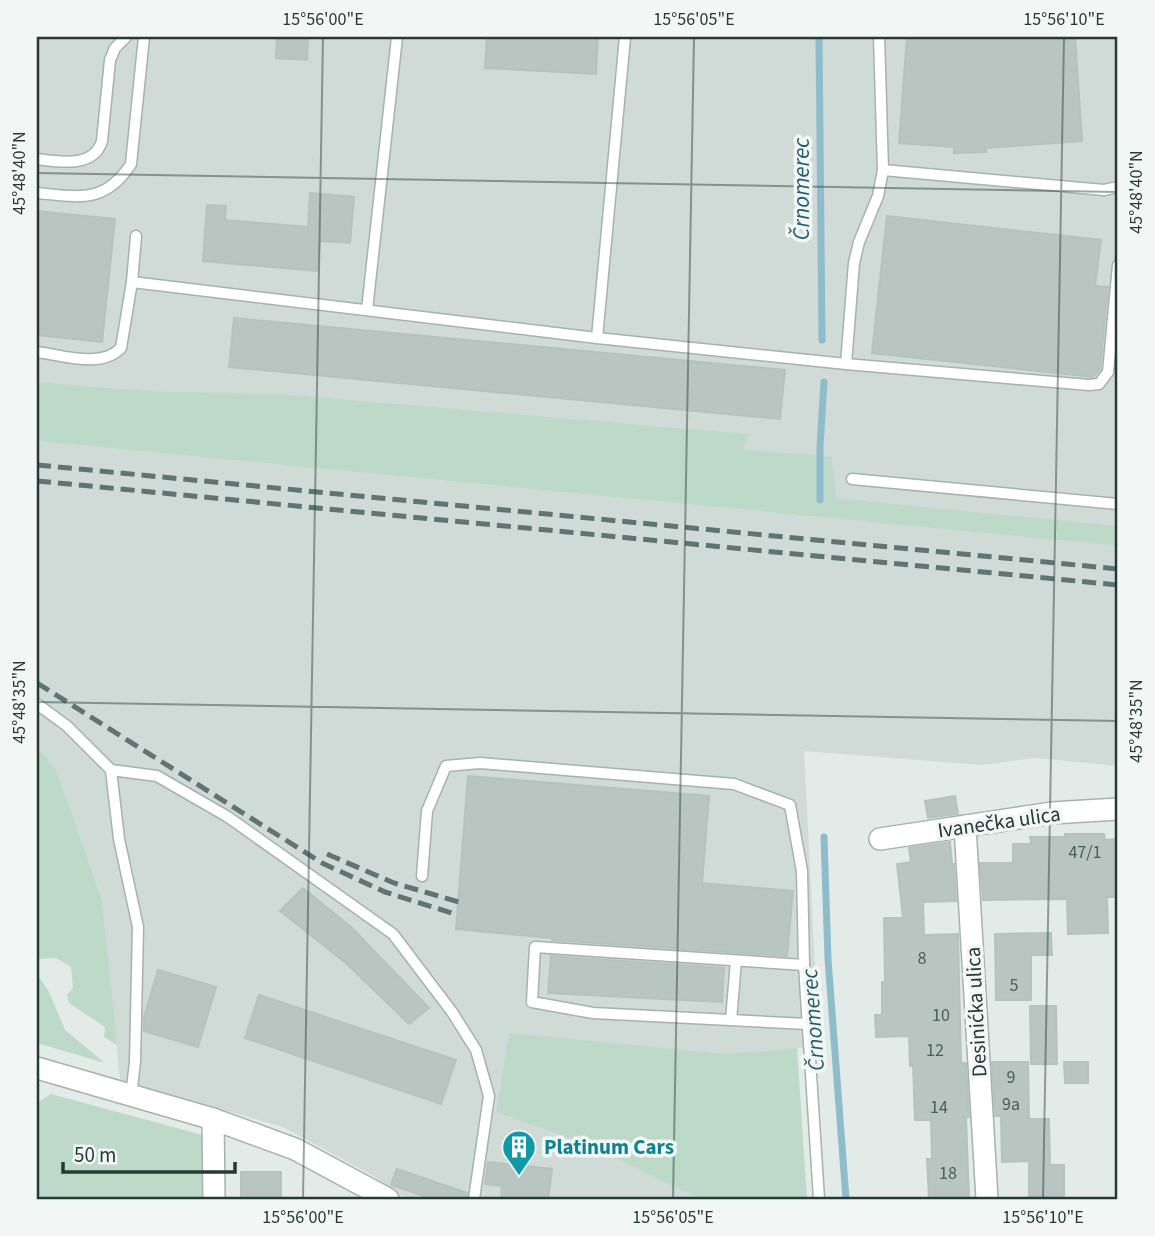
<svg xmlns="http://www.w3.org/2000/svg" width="1155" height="1236" font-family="'Source Sans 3',sans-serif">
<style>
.built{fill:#d0dad7}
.green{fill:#bdd9c7}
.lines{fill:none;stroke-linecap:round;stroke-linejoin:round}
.stream{stroke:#8fbcca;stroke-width:7}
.building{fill:#b8c5c1;stroke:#b5c3bf;stroke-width:2}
.service-casing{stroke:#a5b2ae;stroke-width:13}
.minor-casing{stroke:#a5b2ae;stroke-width:24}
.tertiary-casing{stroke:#a5b2ae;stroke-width:24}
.service{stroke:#fff;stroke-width:10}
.minor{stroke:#fff;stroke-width:21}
.tertiary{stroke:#fff;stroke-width:21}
.rail{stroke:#5e7571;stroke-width:5;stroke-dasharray:14 7;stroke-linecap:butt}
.ticks{fill:none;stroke:#243a36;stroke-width:2;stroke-opacity:0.45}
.labels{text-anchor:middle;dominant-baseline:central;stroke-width:7;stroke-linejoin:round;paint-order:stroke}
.number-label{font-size:18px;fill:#495d59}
.street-label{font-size:21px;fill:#243a36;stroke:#f2f7f5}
.culture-label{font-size:21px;font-weight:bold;fill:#0d838f;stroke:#f2f7f5;text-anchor:start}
.water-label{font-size:23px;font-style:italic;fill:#245c6f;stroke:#f2f7f5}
.neatline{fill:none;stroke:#243a36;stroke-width:2.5}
.ticks-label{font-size:18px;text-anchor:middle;fill:#243a36}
</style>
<rect width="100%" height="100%" fill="#e2ebe7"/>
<g class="built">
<polygon points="37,37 1118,37 1118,526 835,498 832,458 742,449 748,434 283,394 151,391 37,382"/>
<polygon points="37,441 1118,546 1118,766 1035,758 982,765 804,751 819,1046 726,1054 509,1034 496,1112 591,1146 699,1199 407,1199 370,1174 283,1127 120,1080 102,900 56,769 37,747"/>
</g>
<g class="green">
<polygon points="37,382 151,391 283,394 749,434 743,449 832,457 836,498 1118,526 1118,546 37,441"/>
<polygon points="37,747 56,769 102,900 117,1045 104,1037 105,1027 69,1003 67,995 73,988 71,967 56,958 37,959"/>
<polygon points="37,974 49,992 65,1030 105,1063 37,1043"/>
<polygon points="509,1033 726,1054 797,1048 807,1199 699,1199 591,1146 496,1112"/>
<polygon points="51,1094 210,1137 210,1199 37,1199 37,1103"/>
</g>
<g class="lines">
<g class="stream">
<polyline points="819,37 822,340"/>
<polyline points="820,500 820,446 824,382"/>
<polyline points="824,837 828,959 846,1199"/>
</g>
</g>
<g class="building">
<polygon points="277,37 308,37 307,60 276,58"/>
<polygon points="487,37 598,37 596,74 485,68"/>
<polygon points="907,37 1075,37 1082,141 986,148 986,152 954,153 954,147 899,143"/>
<polygon points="310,193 354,197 350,243 320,241 317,271 203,261 207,205 226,206 225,220 308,227"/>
<polygon points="37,211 115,219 102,342 37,335"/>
<polygon points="887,216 1101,240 1095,286 1108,287 1100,369 1093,377 872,353"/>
<polygon points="234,318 785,370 780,419 229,367"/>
<polygon points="468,776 709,796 702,883 793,891 787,956 552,940 552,938 456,929"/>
<polygon points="955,796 958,814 928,818 925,801"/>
<polygon points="1065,834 1104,834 1105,840 1118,839 1118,897 1107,897 1108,933 1068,934 1067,899 983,900 980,863 1013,863 1013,844 1031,844 1030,837 1065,837"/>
<polygon points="950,842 952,864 954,864 956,901 923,902 924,935 958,934 961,1063 966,1063 969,1117 966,1117 969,1199 929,1199 927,1159 932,1159 931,1120 915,1120 913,1065 910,1066 909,1036 876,1037 875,1015 882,1015 882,982 885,982 884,918 903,918 897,864 911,862 909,848"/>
<polygon points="303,888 352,928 429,1008 409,1024 346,963 280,911"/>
<polygon points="1051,933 1052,955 1031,955 1031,1000 996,1000 995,934"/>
<polygon points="551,956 724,968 722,1002 548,993"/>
<polygon points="158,970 216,987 198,1047 144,1031 144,1017"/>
<polygon points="259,995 456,1060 441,1104 245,1038"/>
<polygon points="1030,1006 1056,1006 1057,1064 1031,1064"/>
<polygon points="992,1062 1028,1062 1029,1119 1049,1119 1050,1165 1064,1165 1064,1199 1044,1199 1044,1196 1029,1196 1029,1161 1002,1162 1001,1116 995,1116"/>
<polygon points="1064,1062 1088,1062 1088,1083 1065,1083"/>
<polygon points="488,1162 552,1169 548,1199 501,1199 502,1186 485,1184"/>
<polygon points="397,1169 467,1193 466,1199 432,1199 391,1185"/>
<rect x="241" y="1172" width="40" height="27"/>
</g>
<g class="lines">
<g class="service-casing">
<g id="service">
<path d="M 37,159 C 60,162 94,168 102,141 L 110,60 L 115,48 L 126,37"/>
<polyline points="883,170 1104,190 1118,187"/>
<path d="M 37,193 C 79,197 105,204 131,164 L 144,37"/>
<polyline points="132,282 597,338 846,364 1089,385 1099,384 1108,372 1118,265"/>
<polyline points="367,310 397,37"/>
<polyline points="597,338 625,37"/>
<path d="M 37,352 C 62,355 101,369 121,348 L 132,282 L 136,236"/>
<polyline points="846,364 854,263 859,242 878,196 883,170 879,37"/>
<polyline points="852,479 1118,504"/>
<polyline points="37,704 67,726 111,770 157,776 228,817 393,934 452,1012 476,1050 489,1096 474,1199"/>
<polyline points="111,770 119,839 138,927 135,1062 131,1096"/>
<polyline points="422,876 427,811 446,766 480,763 734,784 790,805 802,871 804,965 819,1199"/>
<polyline points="804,965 535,947 532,1002 593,1013 807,1024"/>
<polyline points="731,1020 736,961"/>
</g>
</g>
<g class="minor-casing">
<g id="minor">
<polyline points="965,826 987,1199"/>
<polyline points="880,839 1052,813 1118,809"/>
<polyline points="213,1119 214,1199"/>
</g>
</g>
<g class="tertiary-casing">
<polyline id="tertiary" points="37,1068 213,1119 295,1149 388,1199"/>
</g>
<use href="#service" class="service"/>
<use href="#minor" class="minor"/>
<use href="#tertiary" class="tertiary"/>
<g class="rail">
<polyline points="37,465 1118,569"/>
<polyline points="37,481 1118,585"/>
<polyline points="37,683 322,863 385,892 458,915"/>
<polyline points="327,854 394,883 459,902"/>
</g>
</g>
<path class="ticks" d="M 37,173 L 1118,192M 37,702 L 1118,721M 303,1199 L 323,37M 673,1199 L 694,37M 1043,1199 L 1064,37"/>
<defs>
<g id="building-pin" transform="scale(1.75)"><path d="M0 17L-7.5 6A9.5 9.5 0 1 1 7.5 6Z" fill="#0f9aa8" stroke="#f2f7f5"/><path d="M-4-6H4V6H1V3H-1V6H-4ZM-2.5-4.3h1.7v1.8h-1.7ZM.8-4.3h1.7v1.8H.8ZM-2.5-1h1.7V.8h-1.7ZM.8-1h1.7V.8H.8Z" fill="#fff"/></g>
</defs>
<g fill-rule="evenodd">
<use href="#building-pin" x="519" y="1147"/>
</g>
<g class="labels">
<g class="number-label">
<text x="1085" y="852">47/1</text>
<text x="922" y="958">8</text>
<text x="1014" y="985">5</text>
<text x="941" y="1015">10</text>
<text x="935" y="1050">12</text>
<text x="1011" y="1077">9</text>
<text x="1011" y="1104">9a</text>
<text x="939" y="1107">14</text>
<text x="948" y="1173">18</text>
</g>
<g class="street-label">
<text transform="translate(999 822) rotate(-8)">Ivanečka ulica</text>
<text transform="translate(976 1012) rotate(-93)">Desinićka ulica</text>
</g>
<g class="culture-label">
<text x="544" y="1147">Platinum Cars</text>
</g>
<g class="water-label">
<text transform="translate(801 189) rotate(-90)">Črnomerec</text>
<text transform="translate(813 1020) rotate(-94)">Črnomerec</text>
</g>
</g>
<rect width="1155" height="1236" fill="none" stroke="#f2f7f5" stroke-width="77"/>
<path d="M63 1162v10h172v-10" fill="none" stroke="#243a36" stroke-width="3.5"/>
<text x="74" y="1162" font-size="21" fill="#243a36" stroke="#f2f7f5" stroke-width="5" paint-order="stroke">50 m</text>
<rect x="38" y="38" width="1078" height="1160" class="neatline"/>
<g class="ticks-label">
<text x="323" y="25">15°56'00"E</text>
<text x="694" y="25">15°56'05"E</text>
<text x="1064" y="25">15°56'10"E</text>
<text transform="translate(19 173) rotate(-90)" y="6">45°48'40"N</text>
<text transform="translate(1136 192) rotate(-90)" y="6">45°48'40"N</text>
<text transform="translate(19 702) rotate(-90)" y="6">45°48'35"N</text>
<text transform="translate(1136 721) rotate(-90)" y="6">45°48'35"N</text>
<text x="303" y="1223">15°56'00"E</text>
<text x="673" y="1223">15°56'05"E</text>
<text x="1043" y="1223">15°56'10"E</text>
</g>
</svg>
